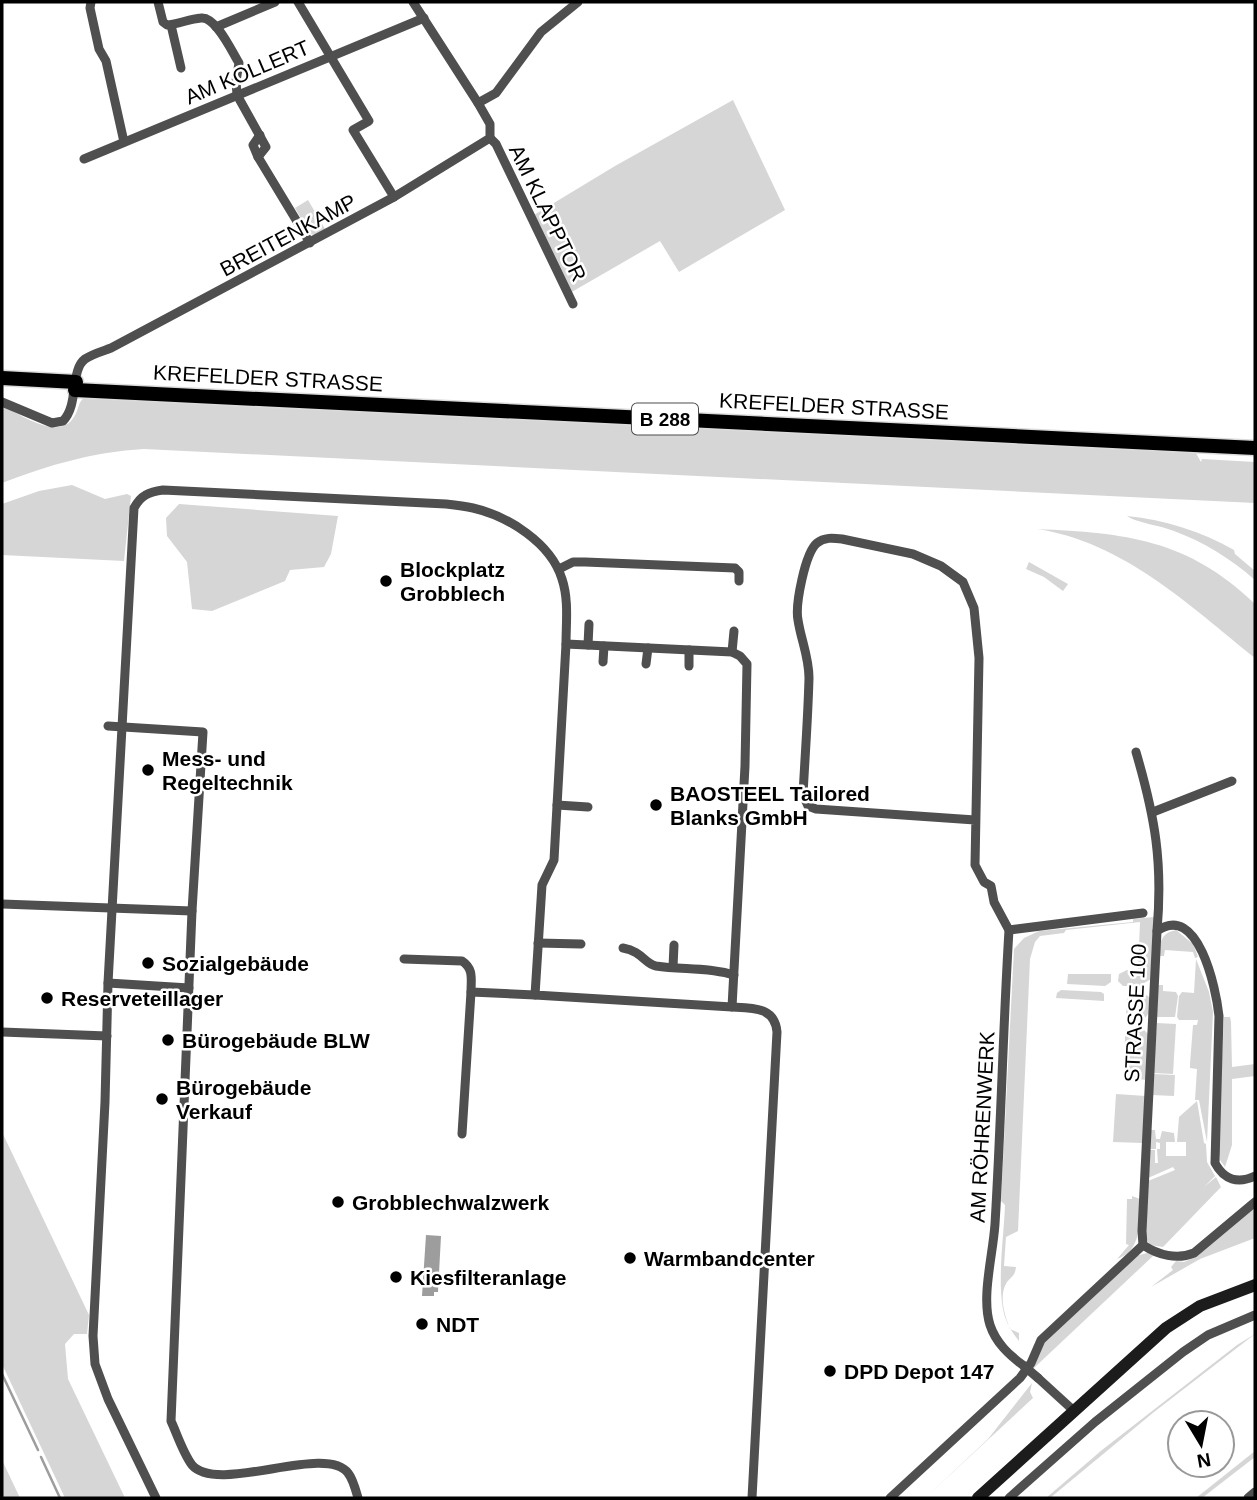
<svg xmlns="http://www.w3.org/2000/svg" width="1257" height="1500" font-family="Helvetica,sans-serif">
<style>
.green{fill:#d6d6d6}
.water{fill:#9d9d9d}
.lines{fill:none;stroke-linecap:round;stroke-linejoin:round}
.stream{stroke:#9d9d9d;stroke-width:2.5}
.primary-casing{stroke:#dbdbdb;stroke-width:17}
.trunk-casing{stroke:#dbdbdb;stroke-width:17}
.minor{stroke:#4f4f4f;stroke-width:9}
.secondary{stroke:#1c1c1c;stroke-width:12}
.primary{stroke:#000;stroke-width:14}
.trunk{stroke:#000;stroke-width:14}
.minor-bridge{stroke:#4f4f4f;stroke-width:9}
.poi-dot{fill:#000;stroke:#fff;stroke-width:2.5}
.labels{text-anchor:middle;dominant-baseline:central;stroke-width:5;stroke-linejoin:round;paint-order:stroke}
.shield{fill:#fff;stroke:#4c4c4c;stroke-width:2}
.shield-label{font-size:19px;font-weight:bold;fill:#000}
.street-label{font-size:21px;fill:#000;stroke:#fff}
.poi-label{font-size:21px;font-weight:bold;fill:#000;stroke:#fff;text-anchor:start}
</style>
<rect width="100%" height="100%" fill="#fff"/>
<g class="green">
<polygon points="733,100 785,210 679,272 660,241 570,293 534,215 615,166"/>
<polygon points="308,200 325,229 315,235 310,234 295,208"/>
<path d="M 89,395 L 1187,451 L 1196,453 L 1201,462 L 1202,459 L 1255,462 L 1255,503 L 144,449 C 93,452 49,465 2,483 L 2,405 C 19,414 59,442 74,417 C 80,408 77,400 89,395 Z"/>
<polygon points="72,485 105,499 127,494 131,496 124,561 2,555 2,504 39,491"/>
<polygon points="179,504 338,516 331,554 324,567 290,570 285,581 212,611 192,609 187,562 167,536 166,518"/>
<path d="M 1127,516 C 1165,520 1201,531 1234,550 L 1235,554 L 1255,571 L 1255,580 C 1231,559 1204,542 1174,531 C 1159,525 1137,523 1127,516 Z"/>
<path d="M 1037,529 C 1125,533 1188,539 1255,604 L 1255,658 C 1189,605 1123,542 1037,529 Z"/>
<polygon points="1029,562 1068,584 1063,591 1044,577 1026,569"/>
<path d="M 1154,917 L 1151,979 L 1139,986 L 1123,986 L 1118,981 L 1119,974 L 1127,970 L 1138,970 L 1140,922 L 1066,930 L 1064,933 L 1040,936 L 1035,942 L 1030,959 L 1018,1231 L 1006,1237 L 1004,1266 L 1016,1267 C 1015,1276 1012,1276 1007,1282 C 998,1296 1005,1316 1010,1329 L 1019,1333 L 1019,1341 C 1013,1334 1008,1326 1005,1317 C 996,1288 1004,1236 1005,1205 L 1001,1201 L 1014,949 L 1024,938 L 1039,931 L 1133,922 L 1133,919 Z"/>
<path d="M 1176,930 L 1193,944 L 1198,957 L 1195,958 L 1193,952 L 1165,950 L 1164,956 L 1159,956 C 1160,942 1161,933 1176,930 Z"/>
<polygon points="1196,959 1209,992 1213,1012 1207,1142 1199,1100 1195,1100 1197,1069 1190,1068 1190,1064 1193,1025 1197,1025 1198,1020 1179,1020 1177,1017 1179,996 1182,992 1194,993"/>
<polygon points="1068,974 1111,974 1111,982 1105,986 1067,984"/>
<polygon points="1158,985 1163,985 1163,991 1176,992 1178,996 1175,1017 1156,1017"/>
<polygon points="1061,990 1101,992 1104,994 1104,1001 1056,998 1057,993"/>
<polygon points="1132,993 1145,994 1149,997 1149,1013 1145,1018 1144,1015 1140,1017 1140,1020 1129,1021 1126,1018 1127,998"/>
<polygon points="1224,1017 1230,1017 1231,1022 1232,1067 1255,1064 1255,1076 1232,1079 1232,1145 1225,1167 1220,1160 1218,1141"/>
<polygon points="1157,1023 1176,1024 1173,1074 1153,1073"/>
<polygon points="1130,1030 1144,1030 1148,1034 1146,1080 1130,1078 1124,1072 1125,1036"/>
<polygon points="1153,1074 1175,1075 1174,1096 1152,1095"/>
<polygon points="1116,1094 1146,1096 1143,1143 1113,1142"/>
<polygon points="1197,1101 1204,1143 1206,1144 1207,1162 1215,1176 1204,1187 1216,1177 1221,1187 1163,1247 1150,1245 1145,1236 1148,1181 1175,1170 1173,1167 1148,1178 1150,1150 1155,1150 1155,1163 1158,1163 1157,1149 1160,1149 1160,1143 1156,1142 1156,1149 1150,1149 1151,1130 1155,1130 1156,1139 1160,1139 1162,1131 1174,1133 1175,1142 1166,1142 1166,1156 1186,1156 1186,1142 1177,1142 1179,1117"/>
<polygon points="2,1132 89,1315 87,1334 74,1334 65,1344 68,1379 125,1498 65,1498 2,1364"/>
<path d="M 1132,1196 L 1140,1199 C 1139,1221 1143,1250 1117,1259 L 1129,1245 L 1126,1244 L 1127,1199 L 1132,1199 Z"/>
<polygon points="1255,1207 1255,1238 1200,1259 1151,1287 1173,1270 1171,1267 1176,1261 1184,1262 1193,1258"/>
<polygon points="1147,1253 1154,1255 1018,1383 1045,1340 1136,1256"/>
<polygon points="1255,1334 1154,1412 1050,1498 1046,1498 1102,1450 1237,1345"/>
<polygon points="1032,1383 1030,1392 1033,1398 925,1498 988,1439"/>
<polygon points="1255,1451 1255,1457 1202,1498 1196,1498"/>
<polygon points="2,1460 20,1498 2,1498"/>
</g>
<polygon class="water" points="426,1235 441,1236 438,1292 434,1292 434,1296 422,1296"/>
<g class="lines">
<g class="stream">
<polyline points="2,1374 38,1450"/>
<polyline points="41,1457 60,1498"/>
</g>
<g class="primary-casing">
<polyline id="primary" points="75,390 1255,448"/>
</g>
<g class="trunk-casing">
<polyline id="trunk" points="2,378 76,382"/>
</g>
<g class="minor">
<polyline points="91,2 90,8 99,49 106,61 124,142"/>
<path d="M 158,2 L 163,22 L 167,25 C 179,24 189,19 201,18 C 216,16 232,52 239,63 L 236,81 L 237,95 L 266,147 L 258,157"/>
<polyline points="298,2 369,121 353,130 394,197"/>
<polyline points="171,25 181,68"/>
<polyline points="216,27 275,2"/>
<polyline points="478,103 496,93 541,32 578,2"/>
<polyline points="260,135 253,145 258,157 310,243"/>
<polyline points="490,138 496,144 573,304"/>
<polyline points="84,159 424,18"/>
<path d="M 2,402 L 52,423 L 63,421 C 79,405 70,370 85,359 C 92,354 103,351 111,348 L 394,197 L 490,138 L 490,124 L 478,103 L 413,2"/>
<polyline points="559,569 573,562 585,562 735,568 739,572 739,581"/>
<polygon points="566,644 732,652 740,656 747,664 745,766 732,1007 535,995 542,885 554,860"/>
<polyline points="588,645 589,624"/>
<polyline points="732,652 734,631"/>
<polyline points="603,662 604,646"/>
<polyline points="646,664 648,648"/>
<polyline points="689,666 689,650"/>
<path d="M 108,726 L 203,732 L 192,911 L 171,1421 C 177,1434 183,1453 192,1465 C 218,1495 325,1443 348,1473 C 353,1479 356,1491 358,1498"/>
<path d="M 1136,752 C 1155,817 1163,862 1157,931"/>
<polyline points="557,805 588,807"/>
<polyline points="1153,812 1232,781"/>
<path d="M 975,820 L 816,809 L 808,806 L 803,795 C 805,756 808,717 809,678 C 809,657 801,640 798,620 C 795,605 805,553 817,543 C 824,537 833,538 842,539 L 913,554 L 941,566 L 963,582 L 974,608 L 979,658 L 975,865 L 984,882 L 991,886 L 994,902 L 1009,930 C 1003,1028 1001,1126 995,1224 C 993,1255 981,1297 990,1325 C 996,1343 1009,1355 1024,1366"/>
<polyline points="2,904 192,911"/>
<polyline points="1009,930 1143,913"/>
<polyline points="538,943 581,944"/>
<path d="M 623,948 C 642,951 645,964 656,966 C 682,970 708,967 734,975"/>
<path d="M 404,959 L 462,961 C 474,969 471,979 471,992"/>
<polyline points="673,967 674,945"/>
<polyline points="108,983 189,988"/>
<path d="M 732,1007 C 753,1008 775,1007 777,1032 L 752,1498"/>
<polyline points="2,1032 107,1036"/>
<polyline points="462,1134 471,992 535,995"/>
<path d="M 1255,1176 C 1238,1184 1224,1180 1215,1163 L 1219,1016 C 1216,988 1198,902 1157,931 L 1142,1231 L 1143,1245 C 1158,1255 1177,1260 1194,1253 L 1255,1202"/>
<polyline points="1038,1378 1073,1410"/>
<path d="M 156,1498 L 108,1399 L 95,1364 L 93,1336 L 105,1102 L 108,983 L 134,508 C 141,495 149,492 163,490 L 446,504 C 455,505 464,506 473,508 C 508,516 551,543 562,579 C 569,600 566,623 566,644"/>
<polyline points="890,1498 1020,1378 1031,1363 1041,1340 1143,1245"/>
<polyline points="1009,1498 1095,1422 1183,1352 1208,1335 1255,1315"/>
<polyline points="1248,1498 1255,1492"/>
</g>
<polyline class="secondary" points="978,1498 1166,1328 1200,1306 1255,1285"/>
<use href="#primary" class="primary"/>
<use href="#trunk" class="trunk"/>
<polyline class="minor-bridge" points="1024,1366 1038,1378"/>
</g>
<g class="poi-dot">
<circle cx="386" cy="581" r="7"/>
<circle cx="148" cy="770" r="7"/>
<circle cx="656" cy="805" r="7"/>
<circle cx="148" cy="963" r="7"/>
<circle cx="47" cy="998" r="7"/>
<circle cx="168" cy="1040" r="7"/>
<circle cx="162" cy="1099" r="7"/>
<circle cx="338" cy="1202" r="7"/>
<circle cx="630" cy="1258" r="7"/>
<circle cx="396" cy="1277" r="7"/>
<circle cx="422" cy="1324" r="7"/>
<circle cx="830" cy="1371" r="7"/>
</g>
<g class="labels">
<rect class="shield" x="632" y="403.5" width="66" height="31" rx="5"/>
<g class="shield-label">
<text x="665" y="419">B 288</text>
</g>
<g class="street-label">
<text transform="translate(247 72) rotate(-23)">AM KOLLERT</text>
<text transform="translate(548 213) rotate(64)">AM KLAPPTOR</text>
<text transform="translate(288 235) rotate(-28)">BREITENKAMP</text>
<text transform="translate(268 378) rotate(3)">KREFELDER STRASSE</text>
<text transform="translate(834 406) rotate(3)">KREFELDER STRASSE</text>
<text transform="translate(1135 1013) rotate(-87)">STRASSE 100</text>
<text transform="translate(982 1127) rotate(-87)">AM RÖHRENWERK</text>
</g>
<g class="poi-label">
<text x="400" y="569">Blockplatz<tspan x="400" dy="24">Grobblech</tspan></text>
<text x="162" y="758">Mess- und<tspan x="162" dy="24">Regeltechnik</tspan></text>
<text x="670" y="793">BAOSTEEL Tailored<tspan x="670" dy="24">Blanks GmbH</tspan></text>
<text x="162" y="963">Sozialgebäude</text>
<text x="61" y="998">Reserveteillager</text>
<text x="182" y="1040">Bürogebäude BLW</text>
<text x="176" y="1087">Bürogebäude<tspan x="176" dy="24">Verkauf</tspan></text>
<text x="352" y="1202">Grobblechwalzwerk</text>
<text x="644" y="1258">Warmbandcenter</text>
<text x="410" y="1277">Kiesfilteranlage</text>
<text x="436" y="1324">NDT</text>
<text x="844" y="1371">DPD Depot 147</text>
</g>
</g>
<rect width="1257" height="1500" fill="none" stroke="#000000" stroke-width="7"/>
<g transform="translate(1201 1444) rotate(170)"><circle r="33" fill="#ffffff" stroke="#999999" stroke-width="2"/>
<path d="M0-5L12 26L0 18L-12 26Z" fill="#000000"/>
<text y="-10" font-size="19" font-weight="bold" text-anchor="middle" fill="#000000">N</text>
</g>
</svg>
